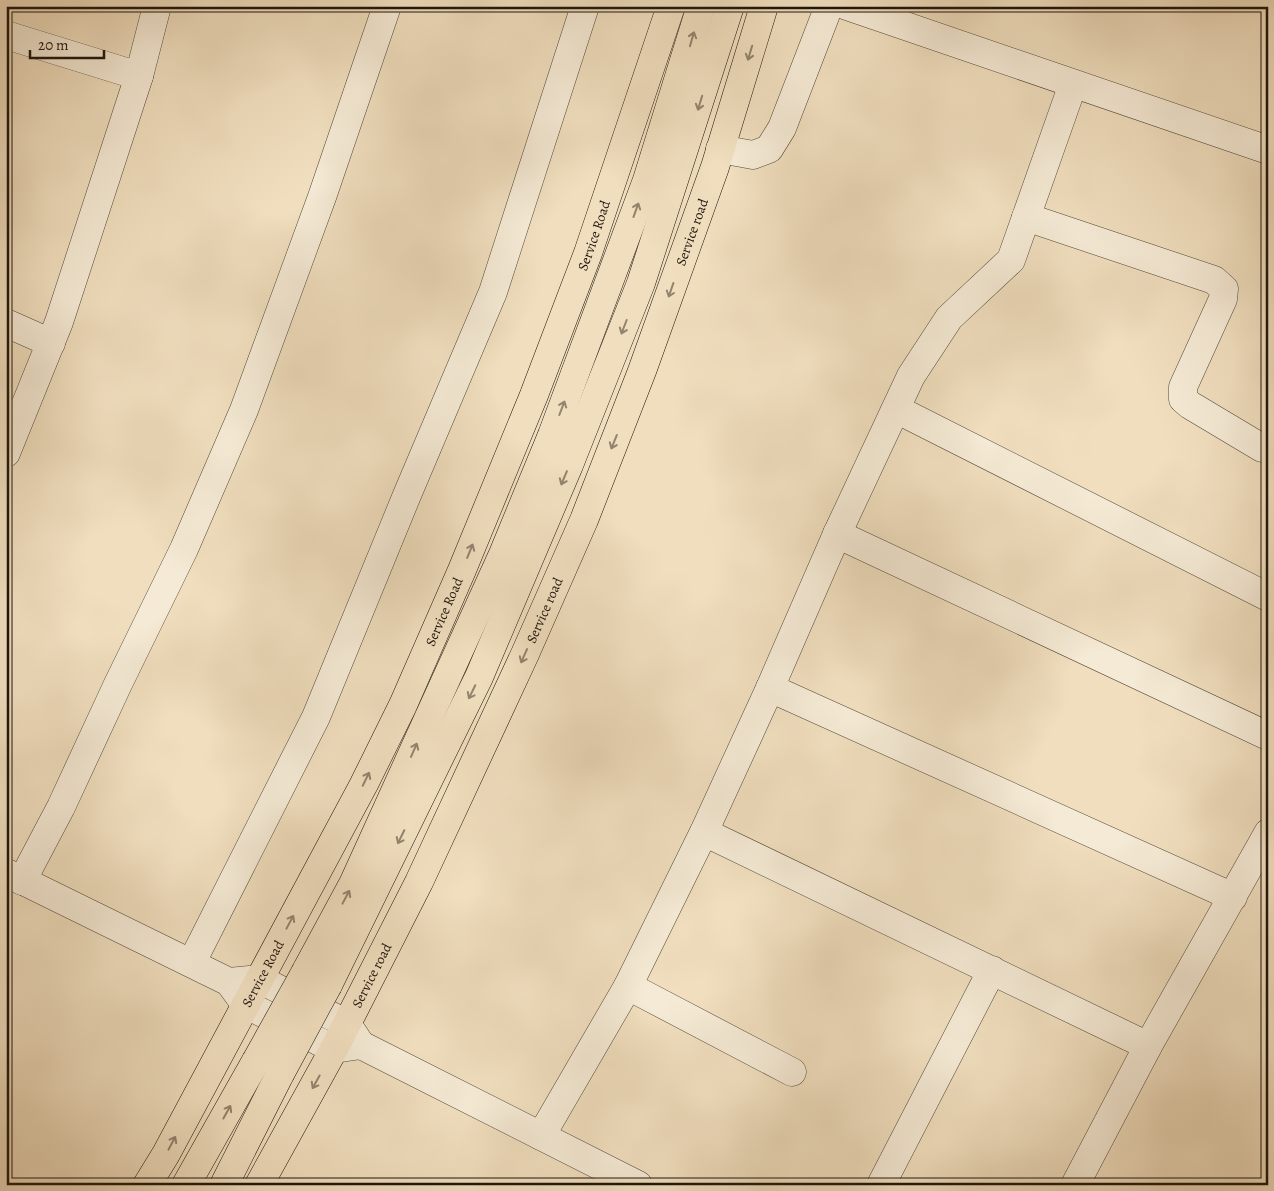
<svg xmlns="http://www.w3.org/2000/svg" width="1274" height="1191" font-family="Alegreya,serif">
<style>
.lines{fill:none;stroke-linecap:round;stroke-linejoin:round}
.minor-casing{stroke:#524738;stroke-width:29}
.highway-casing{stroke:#1e150c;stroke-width:29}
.minor{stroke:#f5ead5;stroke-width:28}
.highway{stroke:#f0debe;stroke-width:28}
.highway-bridge-casing{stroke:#1e150c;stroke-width:29;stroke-linecap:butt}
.highway-bridge{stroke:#f0debe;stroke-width:28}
.oneway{stroke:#92846e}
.labels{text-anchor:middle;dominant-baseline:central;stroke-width:4.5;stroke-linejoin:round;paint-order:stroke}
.street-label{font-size:14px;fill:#1e150c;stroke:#f5ead5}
</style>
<rect width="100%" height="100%" fill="#f0debe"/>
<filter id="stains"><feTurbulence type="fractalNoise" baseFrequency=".004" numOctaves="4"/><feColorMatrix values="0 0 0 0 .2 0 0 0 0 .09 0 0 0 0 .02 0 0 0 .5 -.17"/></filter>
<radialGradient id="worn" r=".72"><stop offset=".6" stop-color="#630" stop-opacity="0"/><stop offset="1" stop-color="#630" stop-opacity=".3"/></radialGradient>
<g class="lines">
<g class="minor-casing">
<g id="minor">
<polyline points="847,6 1268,150"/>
<polyline points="6,35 139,76"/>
<polyline points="720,149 753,155 769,149 782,128 829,6"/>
<polyline points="1026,217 1214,280 1224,289 1223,299 1183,387 1183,399 1190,405 1262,448"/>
<polyline points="6,323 51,343"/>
<polyline points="896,409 1268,597"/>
<polyline points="6,453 59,322 139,76 157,6"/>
<polyline points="837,534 1268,736"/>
<polyline points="770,688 1233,897"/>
<polyline points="704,832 1148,1046"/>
<polyline points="7,873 229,982 245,1004 334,1049 361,1045 347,1024 259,979 229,982"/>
<polyline points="22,881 61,807 118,684 184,549 244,410 322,197 387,6"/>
<polyline points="192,962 316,717 407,495 493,292 585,6"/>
<polyline points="628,986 792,1072"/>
<polyline points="361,1045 638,1185"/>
<polyline points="541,1136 628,986 704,832 770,688 837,534 911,376 949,318 1011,260 1073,84"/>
<polyline points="881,1185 992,970"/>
<polyline points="1075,1185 1148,1046 1268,833"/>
</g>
</g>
<g class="highway-casing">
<g id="highway">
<polyline points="306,971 353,884 503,554 552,435 647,180 701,6"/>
<polyline points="328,985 479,677 569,465 641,283 730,6"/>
<path id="s1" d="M 147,1185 L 166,1154 L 364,784 L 403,705 L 462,570 L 534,395 L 588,253 L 671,6"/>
<polyline points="186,1185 256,1061"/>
<polyline points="224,1185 280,1074"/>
<path id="s2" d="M 259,1185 L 334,1049 L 419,882 L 525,654 L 584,520 L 642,371 L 715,167 L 764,6"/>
</g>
</g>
<use href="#minor" class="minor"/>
<use href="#highway" class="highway"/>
<g class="highway-bridge-casing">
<g id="highway-bridge">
<polyline points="256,1061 306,971"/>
<polyline points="280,1074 328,985"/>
</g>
</g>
<use href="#highway-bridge" class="highway-bridge"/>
</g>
<defs><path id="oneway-shaft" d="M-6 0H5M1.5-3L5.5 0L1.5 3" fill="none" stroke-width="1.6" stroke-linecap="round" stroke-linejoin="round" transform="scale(1.25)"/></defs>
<g class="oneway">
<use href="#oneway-shaft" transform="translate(692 39) rotate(-74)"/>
<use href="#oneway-shaft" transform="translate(750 53) rotate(107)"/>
<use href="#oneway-shaft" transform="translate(700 103) rotate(107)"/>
<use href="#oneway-shaft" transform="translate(636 210) rotate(-70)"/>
<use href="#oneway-shaft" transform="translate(671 290) rotate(109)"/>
<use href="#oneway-shaft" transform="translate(624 327) rotate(111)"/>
<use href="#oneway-shaft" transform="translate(562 408) rotate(-69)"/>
<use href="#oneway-shaft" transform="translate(614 442) rotate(112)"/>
<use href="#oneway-shaft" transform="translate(564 478) rotate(113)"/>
<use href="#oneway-shaft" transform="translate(470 551) rotate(-68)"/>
<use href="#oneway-shaft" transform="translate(524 656) rotate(114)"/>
<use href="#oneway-shaft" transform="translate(472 692) rotate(116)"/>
<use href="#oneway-shaft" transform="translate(414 750) rotate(-66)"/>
<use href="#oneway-shaft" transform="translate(366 779) rotate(-64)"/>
<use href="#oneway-shaft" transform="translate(401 837) rotate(116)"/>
<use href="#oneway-shaft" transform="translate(346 897) rotate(-62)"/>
<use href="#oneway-shaft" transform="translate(290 922) rotate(-62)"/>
<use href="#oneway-shaft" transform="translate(316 1082) rotate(119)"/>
<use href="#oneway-shaft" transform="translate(227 1112) rotate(-61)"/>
<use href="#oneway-shaft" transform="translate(172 1143) rotate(-62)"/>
</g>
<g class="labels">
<g class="street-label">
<text stroke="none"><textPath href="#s2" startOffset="1048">Service road</textPath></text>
<text stroke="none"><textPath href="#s1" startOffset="1051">Service Road</textPath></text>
<text stroke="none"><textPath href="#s2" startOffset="642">Service road</textPath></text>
<text stroke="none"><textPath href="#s1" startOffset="646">Service Road</textPath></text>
<text stroke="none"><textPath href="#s1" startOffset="241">Service Road</textPath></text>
<text stroke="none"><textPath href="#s2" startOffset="238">Service road</textPath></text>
</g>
</g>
<rect width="1274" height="1191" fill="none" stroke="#f0debe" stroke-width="25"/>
<rect x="8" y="8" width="1259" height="1176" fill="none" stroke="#1e150c" stroke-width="2.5"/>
<rect x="12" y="12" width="1249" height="1166" fill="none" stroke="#1e150c"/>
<path d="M30 50v8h74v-8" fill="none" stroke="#1e150c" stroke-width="2.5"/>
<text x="38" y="50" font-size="15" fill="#1e150c" stroke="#f5ead5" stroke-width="4" paint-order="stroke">20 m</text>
<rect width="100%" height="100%" filter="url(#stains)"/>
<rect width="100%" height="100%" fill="url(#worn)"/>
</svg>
